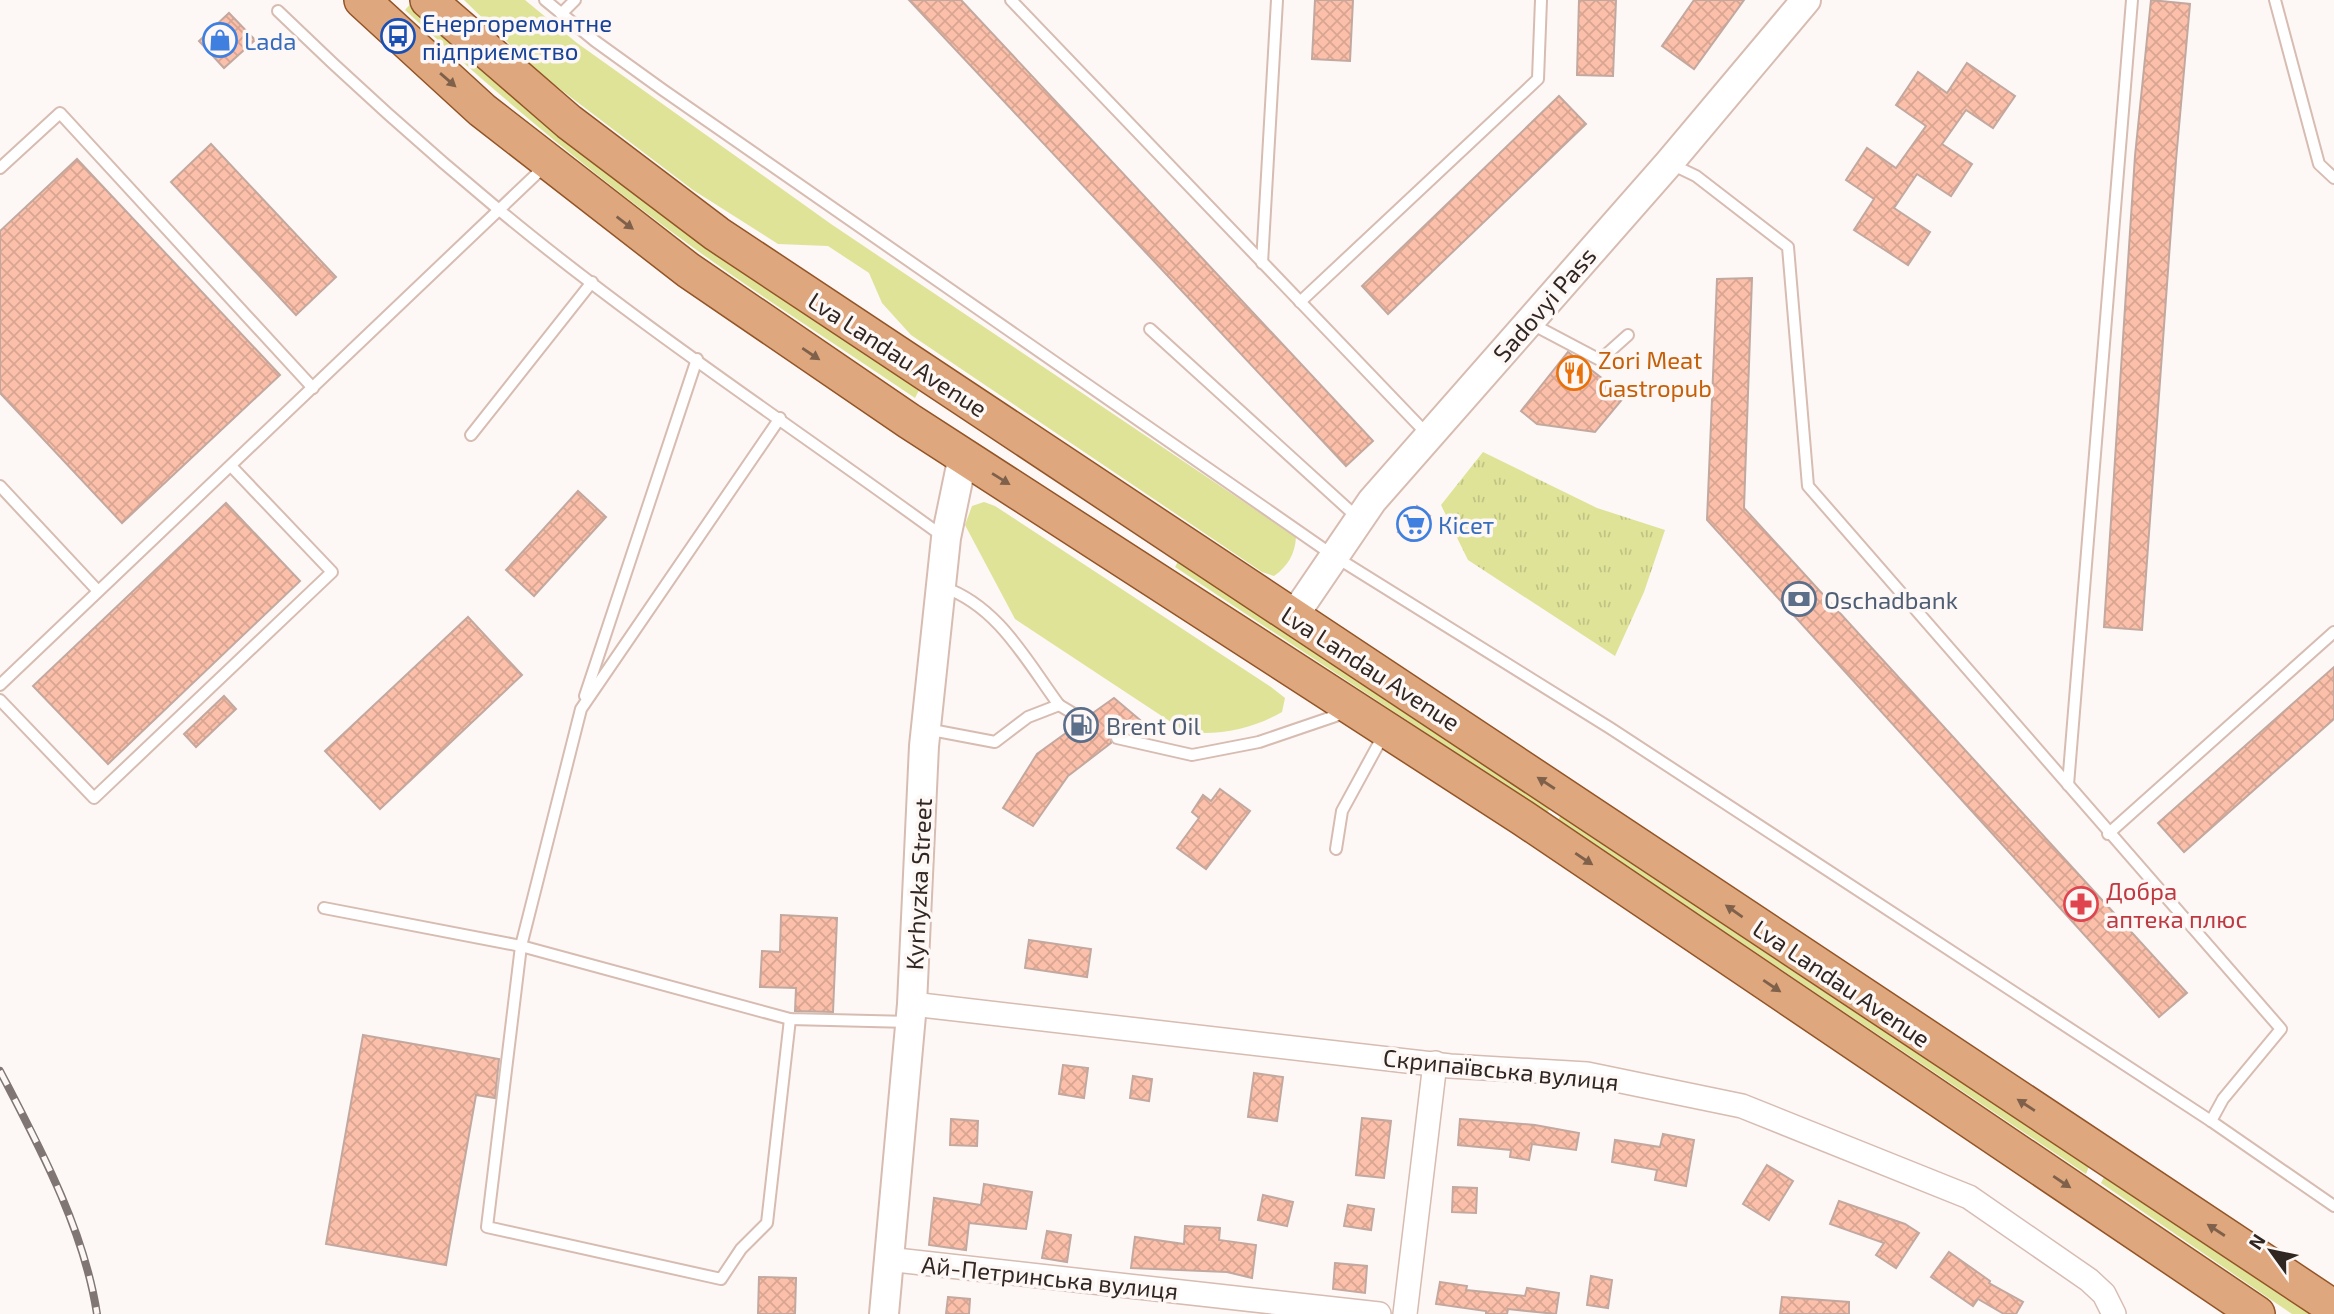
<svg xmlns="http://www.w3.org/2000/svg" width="2334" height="1314" font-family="'Exo 2',sans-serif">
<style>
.grass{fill:#dee398}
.park{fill:url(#park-tufts)}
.building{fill:url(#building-cross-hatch);stroke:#c2a89e;stroke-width:2}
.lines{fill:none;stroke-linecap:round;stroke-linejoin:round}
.service-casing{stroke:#d7bcb2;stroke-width:14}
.minor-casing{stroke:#d7bcb2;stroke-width:26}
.tertiary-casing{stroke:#d7bcb2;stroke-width:32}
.primary-casing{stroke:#935426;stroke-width:38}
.service{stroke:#fff;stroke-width:10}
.minor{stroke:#fff;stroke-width:23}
.tertiary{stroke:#fff;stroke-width:28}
.primary{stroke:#dea77e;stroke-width:35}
.rail-casing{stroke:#807774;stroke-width:8}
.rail{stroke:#fdf7f5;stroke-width:5;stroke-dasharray:16;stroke-linecap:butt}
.oneway{fill:#7e604b}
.labels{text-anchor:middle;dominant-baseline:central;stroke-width:7;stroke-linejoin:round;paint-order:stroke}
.transit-label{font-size:24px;fill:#164399;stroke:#fdf7f5;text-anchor:start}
.shop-label{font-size:24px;fill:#366cbe;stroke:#fdf7f5;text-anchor:start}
.street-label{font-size:24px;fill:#302622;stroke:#fdf7f5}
.food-label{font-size:24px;fill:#c56008;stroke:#fdf7f5;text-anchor:start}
.service-label{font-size:24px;fill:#4e5e75;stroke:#fdf7f5;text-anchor:start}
.health-label{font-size:24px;fill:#be3a42;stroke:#fdf7f5;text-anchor:start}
</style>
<defs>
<pattern id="park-tufts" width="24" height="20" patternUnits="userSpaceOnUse" patternTransform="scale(1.75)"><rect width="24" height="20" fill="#dee398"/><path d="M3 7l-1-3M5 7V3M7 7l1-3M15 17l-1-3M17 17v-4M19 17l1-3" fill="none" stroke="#bfc383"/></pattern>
<pattern id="building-cross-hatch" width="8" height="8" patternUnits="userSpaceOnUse" patternTransform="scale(1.75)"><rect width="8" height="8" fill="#fcc0aa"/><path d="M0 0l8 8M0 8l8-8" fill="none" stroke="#d8a592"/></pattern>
</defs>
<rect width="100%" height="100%" fill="#fdf7f5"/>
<g class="grass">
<path d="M 464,0 L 525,0 L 577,43 L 831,224 L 1296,537 C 1295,554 1288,566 1274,576 L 1262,572 L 911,335 L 882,303 L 869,273 L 828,246 L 778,244 L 693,190 L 539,73 Z"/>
<path d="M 413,1 L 920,388 L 915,398 C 840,347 764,299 691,246 C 591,173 496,94 405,10 Z"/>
<path d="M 984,502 L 995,506 L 1271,687 L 1285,698 L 1282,712 C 1253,729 1219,736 1186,732 L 1015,619 L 965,525 L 972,506 Z"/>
<polygon points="1180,558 1552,805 1547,813 1175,567"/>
<polygon points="1562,813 2090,1164 2086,1174 1558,820"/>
<polygon points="2105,1175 2312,1314 2292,1314 2267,1297 2101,1183"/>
</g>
<polygon class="park" points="1483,452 1597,508 1665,530 1644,592 1615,656 1468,560 1441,505"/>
<g class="building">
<polygon points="909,0 961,0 1373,441 1346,466"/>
<polygon points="1315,0 1353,0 1350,61 1312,59"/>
<polygon points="1579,0 1616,0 1613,76 1577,75"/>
<polygon points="1694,0 1744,0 1694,69 1662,46"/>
<polygon points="2151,0 2190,4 2176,160 2142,630 2104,627 2135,156"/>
<polygon points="229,13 255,40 224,68 199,41"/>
<polygon points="1967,63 2015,96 1993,128 1966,110 1942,144 1972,164 1951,196 1917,174 1894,208 1930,232 1908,265 1854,230 1874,199 1846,180 1867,148 1896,168 1926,126 1896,105 1918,72 1947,93"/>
<polygon points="1559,96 1586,124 1388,314 1362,286"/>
<polygon points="211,144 336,277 296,315 171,182"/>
<polygon points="77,159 280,375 122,523 0,393 0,231"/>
<polygon points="1752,278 1744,508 2187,993 2159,1017 1707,520 1717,279"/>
<polygon points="1568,352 1625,396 1595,432 1537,424 1521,411"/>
<polygon points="578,491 606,517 534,596 506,570"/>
<polygon points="226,503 300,581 108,764 33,686"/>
<polygon points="1417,506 1430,516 1411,541 1398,532"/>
<polygon points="468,617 522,675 380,809 325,751"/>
<polygon points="2334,667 2334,719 2184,852 2158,823"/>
<polygon points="224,696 236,709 196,747 184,734"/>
<polygon points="1114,698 1140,720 1125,732 1112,732 1111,743 1068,776 1033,826 1003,808 1037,754 1077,725 1088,726 1090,715"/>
<polygon points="1220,789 1250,811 1206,869 1177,848 1199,818 1192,812 1203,795 1211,801"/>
<polygon points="781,915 837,918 833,1012 795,1011 796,988 760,987 762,951 780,952"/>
<polygon points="1029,940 1091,949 1087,977 1025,968"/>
<polygon points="363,1035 499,1059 495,1098 476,1095 446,1265 326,1244"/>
<polygon points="1063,1065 1088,1068 1084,1098 1059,1094"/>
<polygon points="1254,1073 1283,1077 1277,1121 1248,1117"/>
<polygon points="1133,1076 1152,1079 1149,1101 1130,1098"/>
<polygon points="1362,1118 1391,1121 1384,1178 1356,1175"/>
<polygon points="951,1119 978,1121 977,1146 950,1145"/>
<polygon points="1460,1119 1535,1125 1579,1133 1576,1150 1532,1144 1529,1160 1510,1157 1511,1150 1458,1145"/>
<polygon points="1663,1134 1694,1140 1686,1186 1655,1180 1657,1170 1612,1162 1615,1140 1660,1147"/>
<polygon points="1767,1165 1793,1181 1769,1220 1743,1204"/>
<polygon points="984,1184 1032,1192 1026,1229 969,1223 966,1250 929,1245 934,1198 981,1205"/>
<polygon points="1453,1187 1477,1188 1476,1213 1452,1212"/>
<polygon points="1263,1195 1293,1202 1287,1226 1258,1220"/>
<polygon points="1839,1201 1905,1224 1919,1233 1896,1268 1876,1255 1884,1243 1830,1224"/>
<polygon points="1348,1205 1374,1209 1371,1230 1344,1226"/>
<polygon points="1185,1226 1220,1228 1219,1240 1256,1245 1252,1278 1227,1272 1131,1268 1135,1237 1184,1244"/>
<polygon points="1047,1231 1071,1235 1067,1262 1042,1258"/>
<polygon points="1949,1252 1990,1281 1989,1283 2023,1302 2016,1314 2004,1314 1978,1299 1973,1306 1931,1277"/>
<polygon points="1335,1263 1367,1266 1365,1293 1333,1289"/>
<polygon points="1591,1276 1612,1280 1608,1308 1587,1305"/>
<polygon points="759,1277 796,1278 795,1314 758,1314"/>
<polygon points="1440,1282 1467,1286 1466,1290 1525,1296 1527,1288 1559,1293 1556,1314 1508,1309 1507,1314 1486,1314 1486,1311 1436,1304"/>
<polygon points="948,1297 970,1299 969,1314 946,1314"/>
<polygon points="1782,1297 1849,1302 1849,1314 1780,1314"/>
</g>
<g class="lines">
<g class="service-casing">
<g id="service">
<polyline points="545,0 595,41 663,90 1334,556 1610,728 2211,1121 2334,1206"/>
<polyline points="1011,0 1428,435"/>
<polyline points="2275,0 2319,164 2334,178"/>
<path d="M 278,11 C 349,80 422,146 498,209 C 640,327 796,429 945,538"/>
<polyline points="561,14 575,0"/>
<polyline points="1671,164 1696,176 1788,247 1808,486 2281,1029 2223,1099 2211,1121"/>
<polyline points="0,168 60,113 313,388"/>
<polyline points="1262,263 1277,0"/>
<polyline points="1300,302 1538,79 1541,0"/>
<polyline points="1530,323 1600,360 1628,335"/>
<polyline points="1150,329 1359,519"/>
<polyline points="780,418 581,709 521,946 487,1227 721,1279 741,1249 767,1223 790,1019"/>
<polyline points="471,435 592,282"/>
<polyline points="0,486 98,591"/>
<polyline points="0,685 546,165"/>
<polyline points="585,696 697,359"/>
<polyline points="0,700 94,798 332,572 231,466"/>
<polyline points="1059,705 1084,720"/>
<path d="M 931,738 L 937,731 L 995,742 L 1028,717 L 1059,705 C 1026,660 998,606 943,587"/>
<polyline points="1117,738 1192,755 1259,742 1347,712"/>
<polyline points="2068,785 2132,0"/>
<polyline points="2108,834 2334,632"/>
<polyline points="1336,849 1342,811 1384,734"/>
<polyline points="324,908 521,946 790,1019 910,1022"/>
</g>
</g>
<g class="minor-casing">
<g id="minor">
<polyline points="912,1004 1450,1066 1587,1074 1742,1106 1969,1197 2089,1280 2104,1294 2114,1314"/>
<polyline points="887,1259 1379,1314"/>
<polyline points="1405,1314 1435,1063"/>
</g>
</g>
<g class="tertiary-casing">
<g id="tertiary">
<polyline points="1293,617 1372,501 1669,163 1806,0"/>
<polyline points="884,1314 912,1004 924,746 946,538 963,456"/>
</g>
</g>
<g class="primary-casing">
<g id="primary">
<polyline points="362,0 482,110 688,270 909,421 1523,818 2257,1314"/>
<polyline points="428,0 569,122 717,234 2334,1308"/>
</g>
</g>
<use href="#service" class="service"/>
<use href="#minor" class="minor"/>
<use href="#tertiary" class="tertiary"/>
<use href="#primary" class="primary"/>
<g class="rail-casing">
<path id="rail" d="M 0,1071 C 39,1146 84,1229 97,1314"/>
</g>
<use href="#rail" class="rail"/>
</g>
<defs><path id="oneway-solid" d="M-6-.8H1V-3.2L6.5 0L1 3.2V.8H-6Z" transform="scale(1.75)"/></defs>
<g class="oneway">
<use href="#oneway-solid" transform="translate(448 80) rotate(41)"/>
<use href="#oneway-solid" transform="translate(625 223) rotate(37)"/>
<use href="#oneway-solid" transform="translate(811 354) rotate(34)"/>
<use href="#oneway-solid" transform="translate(1001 479) rotate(32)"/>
<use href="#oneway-solid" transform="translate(1546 783) rotate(-147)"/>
<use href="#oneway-solid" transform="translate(1584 859) rotate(34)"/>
<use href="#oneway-solid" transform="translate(1734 911) rotate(-145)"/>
<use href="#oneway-solid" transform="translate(1772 986) rotate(34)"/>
<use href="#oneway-solid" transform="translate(2026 1105) rotate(-147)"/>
<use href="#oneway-solid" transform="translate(2062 1182) rotate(34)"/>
<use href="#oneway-solid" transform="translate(2216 1230) rotate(-147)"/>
</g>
<defs>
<g id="bus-ring" transform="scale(1.75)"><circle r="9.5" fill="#fdf7f5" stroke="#1a4fb4" stroke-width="1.5"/><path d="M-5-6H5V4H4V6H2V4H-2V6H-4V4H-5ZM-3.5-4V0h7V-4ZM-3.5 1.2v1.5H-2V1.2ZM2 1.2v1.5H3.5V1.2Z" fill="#1a4fb4"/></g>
<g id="shop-ring" transform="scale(1.75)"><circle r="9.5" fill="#fdf7f5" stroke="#3f7fe0" stroke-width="1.5"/><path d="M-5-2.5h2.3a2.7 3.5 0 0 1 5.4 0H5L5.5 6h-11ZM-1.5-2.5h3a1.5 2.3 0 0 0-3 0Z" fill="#3f7fe0"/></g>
<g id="restaurant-ring" transform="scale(1.75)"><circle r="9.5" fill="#fdf7f5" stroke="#e8710a" stroke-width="1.5"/><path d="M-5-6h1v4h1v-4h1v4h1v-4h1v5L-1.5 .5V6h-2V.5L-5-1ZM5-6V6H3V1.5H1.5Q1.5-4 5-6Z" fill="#e8710a"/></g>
<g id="supermarket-ring" transform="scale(1.75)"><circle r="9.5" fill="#fdf7f5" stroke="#3f7fe0" stroke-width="1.5"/><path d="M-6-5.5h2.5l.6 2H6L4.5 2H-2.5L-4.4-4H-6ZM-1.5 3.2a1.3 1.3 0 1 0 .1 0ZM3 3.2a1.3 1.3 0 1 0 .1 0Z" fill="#3f7fe0"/></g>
<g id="bank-ring" transform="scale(1.75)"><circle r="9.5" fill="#fdf7f5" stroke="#5c6f8a" stroke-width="1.5"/><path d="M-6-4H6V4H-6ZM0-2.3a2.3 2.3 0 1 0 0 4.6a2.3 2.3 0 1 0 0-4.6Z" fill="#5c6f8a"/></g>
<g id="fuel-ring" transform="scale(1.75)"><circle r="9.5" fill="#fdf7f5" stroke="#5c6f8a" stroke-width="1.5"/><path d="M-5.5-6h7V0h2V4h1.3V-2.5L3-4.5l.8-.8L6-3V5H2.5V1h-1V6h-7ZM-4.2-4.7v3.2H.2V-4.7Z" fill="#5c6f8a"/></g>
<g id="pharmacy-ring" transform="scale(1.75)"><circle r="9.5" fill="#fdf7f5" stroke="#e0444e" stroke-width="1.5"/><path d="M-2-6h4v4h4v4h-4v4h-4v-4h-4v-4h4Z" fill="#e0444e"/></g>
</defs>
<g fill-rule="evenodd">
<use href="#bus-ring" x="398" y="36"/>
<use href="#shop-ring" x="220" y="40"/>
<use href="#restaurant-ring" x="1574" y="373"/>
<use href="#supermarket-ring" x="1414" y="524"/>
<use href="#bank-ring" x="1799" y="599"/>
<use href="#fuel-ring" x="1081" y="725"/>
<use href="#pharmacy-ring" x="2081" y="904"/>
</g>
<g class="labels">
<g class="transit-label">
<text x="422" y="22">Енергоремонтне<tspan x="422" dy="28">підприємство</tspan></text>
</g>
<g class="shop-label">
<text x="244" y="40">Lada</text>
<text x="1438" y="524">Кісет</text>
</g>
<g class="street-label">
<text transform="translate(1544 304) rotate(-49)">Sadovyi Pass</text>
<text transform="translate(898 354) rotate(33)">Lva Landau Avenue</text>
<text transform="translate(1371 668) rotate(33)">Lva Landau Avenue</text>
<text transform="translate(918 884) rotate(-87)">Kyrhyzka Street</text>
<text transform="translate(1842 983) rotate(34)">Lva Landau Avenue</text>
<text transform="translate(1501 1069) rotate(6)">Скрипаївська вулиця</text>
<text transform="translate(1050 1277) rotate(6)">Ай-Петринська вулиця</text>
</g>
<g class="food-label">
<text x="1598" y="359">Zori Meat<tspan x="1598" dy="28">Gastropub</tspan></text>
</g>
<g class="service-label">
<text x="1824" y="599">Oschadbank</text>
<text x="1106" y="725">Brent Oil</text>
</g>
<g class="health-label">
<text x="2106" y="890">Добра<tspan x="2106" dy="28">аптека плюс</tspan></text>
</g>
</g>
<g transform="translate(2271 1251) rotate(303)" stroke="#fdf7f5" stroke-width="5" paint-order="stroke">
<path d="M0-5L12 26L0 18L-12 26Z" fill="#302622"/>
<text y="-10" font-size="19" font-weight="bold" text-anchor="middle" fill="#302622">N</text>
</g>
</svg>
